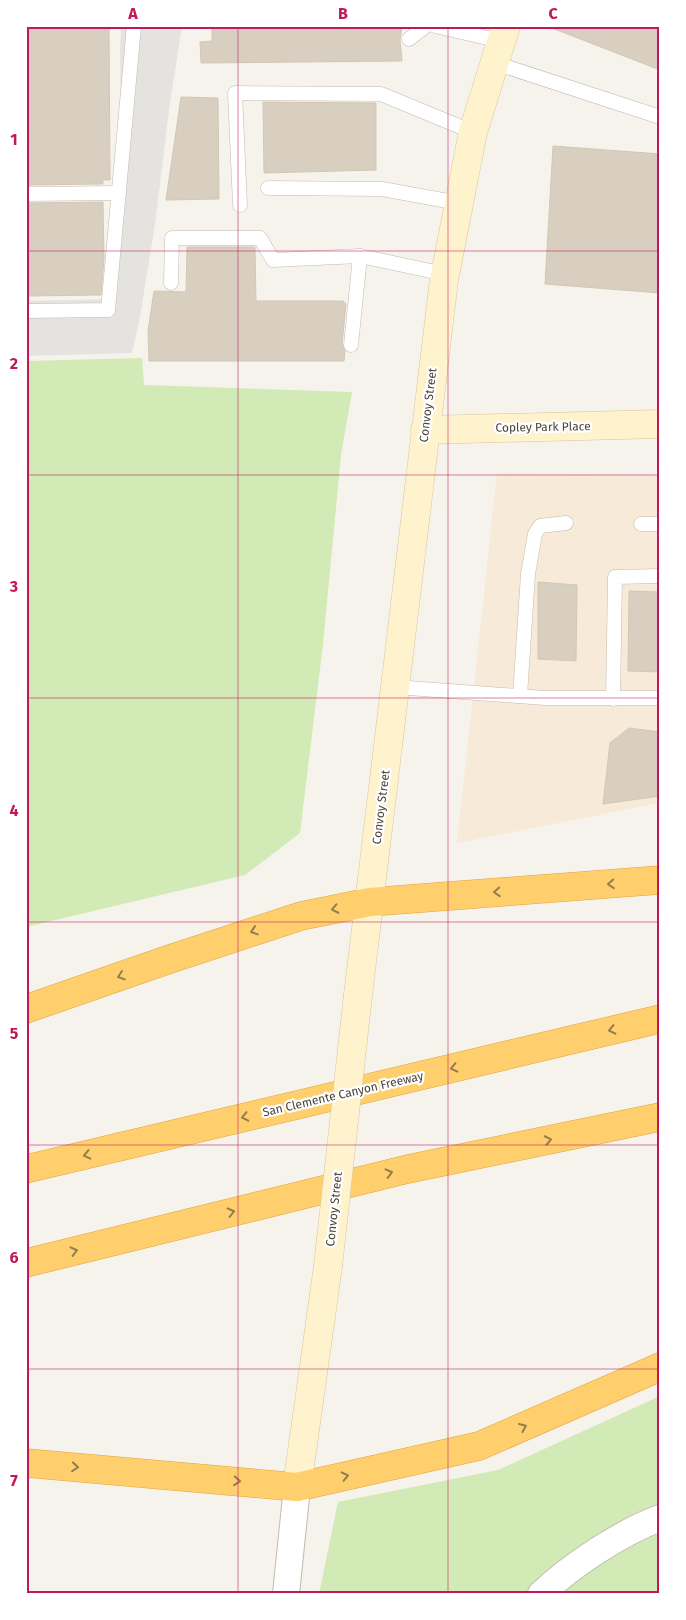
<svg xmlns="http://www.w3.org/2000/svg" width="686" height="1620" font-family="'Fira Sans',sans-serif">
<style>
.commercial{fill:#f7ead8}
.green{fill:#d2eab5}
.parking{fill:#e5e3e0}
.building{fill:#d8cfc1;stroke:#d3c7b4}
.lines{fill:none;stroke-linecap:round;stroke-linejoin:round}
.service-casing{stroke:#c2bbae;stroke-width:15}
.minor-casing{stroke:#c2bbae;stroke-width:28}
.secondary-casing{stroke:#d6c79b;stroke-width:29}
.motorway-casing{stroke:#e0a43c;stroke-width:29}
.service{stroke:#fff;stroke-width:14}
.minor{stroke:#fff;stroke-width:26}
.secondary{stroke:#fff3cd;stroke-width:28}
.motorway{stroke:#ffcf6e;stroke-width:28}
.secondary-bridge-casing{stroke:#d6c79b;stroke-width:29;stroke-linecap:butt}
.secondary-bridge{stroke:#fff3cd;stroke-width:28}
.oneway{stroke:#937c4e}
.grid{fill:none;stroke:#c2185b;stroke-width:1;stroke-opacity:0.55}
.labels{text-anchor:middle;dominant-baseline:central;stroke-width:4.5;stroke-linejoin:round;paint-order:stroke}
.street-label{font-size:12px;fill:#4b4439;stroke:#fff}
.neatline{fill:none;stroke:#c2185b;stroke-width:2}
.grid-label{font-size:16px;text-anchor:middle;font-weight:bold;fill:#c2185b}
</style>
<rect width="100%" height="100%" fill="#f6f3ec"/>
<polygon class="commercial" points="497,473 660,475 660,803 457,843"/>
<g class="green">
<polygon points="142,358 144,385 352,392 341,455 323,644 300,833 245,875 26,927 26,361"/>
<polygon points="660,1396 660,1594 319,1594 338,1502 498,1470"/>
</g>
<polygon class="parking" points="121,26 182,26 170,103 155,224 140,317 132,353 26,356 26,301 113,299 122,223 120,52"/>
<g class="building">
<polygon points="26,26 109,26 110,180 103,180 103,184 26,185"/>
<polygon points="212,26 402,26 400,40 402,61 201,63 200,42 212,41"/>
<polygon points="552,26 660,26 660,70 552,28"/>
<polygon points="181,97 218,98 219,199 166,200"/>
<polygon points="263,102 376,103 376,170 264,173"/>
<polygon points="553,146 660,154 660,293 545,284"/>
<polygon points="103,202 104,259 101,295 26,296 26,203"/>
<polygon points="187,247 255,247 256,301 343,301 346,304 342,344 345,351 344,361 149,361 148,331 154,291 186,292"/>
<polygon points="538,582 577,585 576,661 538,659"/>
<polygon points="629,591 660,592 660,672 628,671"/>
<polygon points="629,728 660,732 660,796 603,804 610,743"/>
</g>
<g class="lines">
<g class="service-casing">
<g id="service">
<polyline points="435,26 501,41"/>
<polyline points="409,39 426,26"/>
<polyline points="495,63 660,117"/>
<polyline points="268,188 382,189 459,203"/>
<polyline points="26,194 119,193"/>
<polyline points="240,205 235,93 381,94 473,132"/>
<polyline points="171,283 172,238 260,238 273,260 360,256 445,274"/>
<polyline points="26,311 108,310 134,26"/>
<polyline points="351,345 360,256"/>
<polyline points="641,524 660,524"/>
<polyline points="395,687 545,698 660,698"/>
<polyline points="520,696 528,574 535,534 540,526 566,523"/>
<polyline points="613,699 615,577 660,576"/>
</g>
</g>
<g class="minor-casing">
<g id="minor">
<polyline points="286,1594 297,1487"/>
<path d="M 541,1594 C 572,1565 620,1533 660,1518"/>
</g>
</g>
<g class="secondary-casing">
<g id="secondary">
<polyline points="425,430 660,424"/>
<polyline points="358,995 444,280 473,132 506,26"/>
<polyline points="297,1487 328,1266"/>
</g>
</g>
<g class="motorway-casing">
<g id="motorway">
<polyline points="26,1009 167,960 301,916 370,902 660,880"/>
<polyline points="26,1169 660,1019"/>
<polyline points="26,1263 408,1169 660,1117"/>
<polyline points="26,1463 297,1487 479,1446 660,1367"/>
</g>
</g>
<use href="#service" class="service"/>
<use href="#minor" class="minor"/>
<use href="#secondary" class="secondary"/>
<use href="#motorway" class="motorway"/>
<g class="secondary-bridge-casing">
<polyline id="secondary-bridge" points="328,1266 358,995"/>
</g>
<use href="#secondary-bridge" class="secondary-bridge"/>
</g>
<defs><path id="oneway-chevron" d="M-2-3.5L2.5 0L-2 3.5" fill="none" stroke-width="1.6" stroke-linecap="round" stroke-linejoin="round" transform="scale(1.25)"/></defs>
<g class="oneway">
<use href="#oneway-chevron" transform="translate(611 884) rotate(176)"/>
<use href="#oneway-chevron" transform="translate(497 892) rotate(176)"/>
<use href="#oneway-chevron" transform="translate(335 909) rotate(168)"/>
<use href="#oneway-chevron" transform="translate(254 931) rotate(162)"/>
<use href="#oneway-chevron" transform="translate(121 976) rotate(161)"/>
<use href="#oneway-chevron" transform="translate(612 1030) rotate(167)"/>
<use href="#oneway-chevron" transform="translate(454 1068) rotate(167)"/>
<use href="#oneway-chevron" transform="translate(245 1117) rotate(167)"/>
<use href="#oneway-chevron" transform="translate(548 1140) rotate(-12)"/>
<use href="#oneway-chevron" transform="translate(87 1155) rotate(167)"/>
<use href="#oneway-chevron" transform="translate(389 1173) rotate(-14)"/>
<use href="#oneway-chevron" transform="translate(231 1212) rotate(-14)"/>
<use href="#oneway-chevron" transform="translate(74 1251) rotate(-14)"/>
<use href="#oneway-chevron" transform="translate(523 1427) rotate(-24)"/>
<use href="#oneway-chevron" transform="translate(75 1467) rotate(5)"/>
<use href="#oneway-chevron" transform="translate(345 1476) rotate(-13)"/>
<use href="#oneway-chevron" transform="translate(237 1481) rotate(5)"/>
</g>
<path class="grid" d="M 238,26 L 238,1594M 448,26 L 448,1594M 26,251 L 660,251M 26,475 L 660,475M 26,698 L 660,698M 26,922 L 660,922M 26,1145 L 660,1145M 26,1369 L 660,1369"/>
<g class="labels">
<g class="street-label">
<text transform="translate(428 405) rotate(-83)">Convoy Street</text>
<text transform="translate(543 427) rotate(-1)">Copley Park Place</text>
<text transform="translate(381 807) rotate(-83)">Convoy Street</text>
<text transform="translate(343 1094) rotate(-13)">San Clemente Canyon Freeway</text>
<text transform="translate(334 1209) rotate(-84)">Convoy Street</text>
</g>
</g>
<rect width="686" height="1620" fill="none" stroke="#ffffff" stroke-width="55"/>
<rect x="28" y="28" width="630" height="1564" class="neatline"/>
<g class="grid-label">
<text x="133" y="19">A</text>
<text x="343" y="19">B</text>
<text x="553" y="19">C</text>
<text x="14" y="145">1</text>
<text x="14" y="369">2</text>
<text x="14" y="592">3</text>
<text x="14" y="816">4</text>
<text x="14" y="1039">5</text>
<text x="14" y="1263">6</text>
<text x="14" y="1486">7</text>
</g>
</svg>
